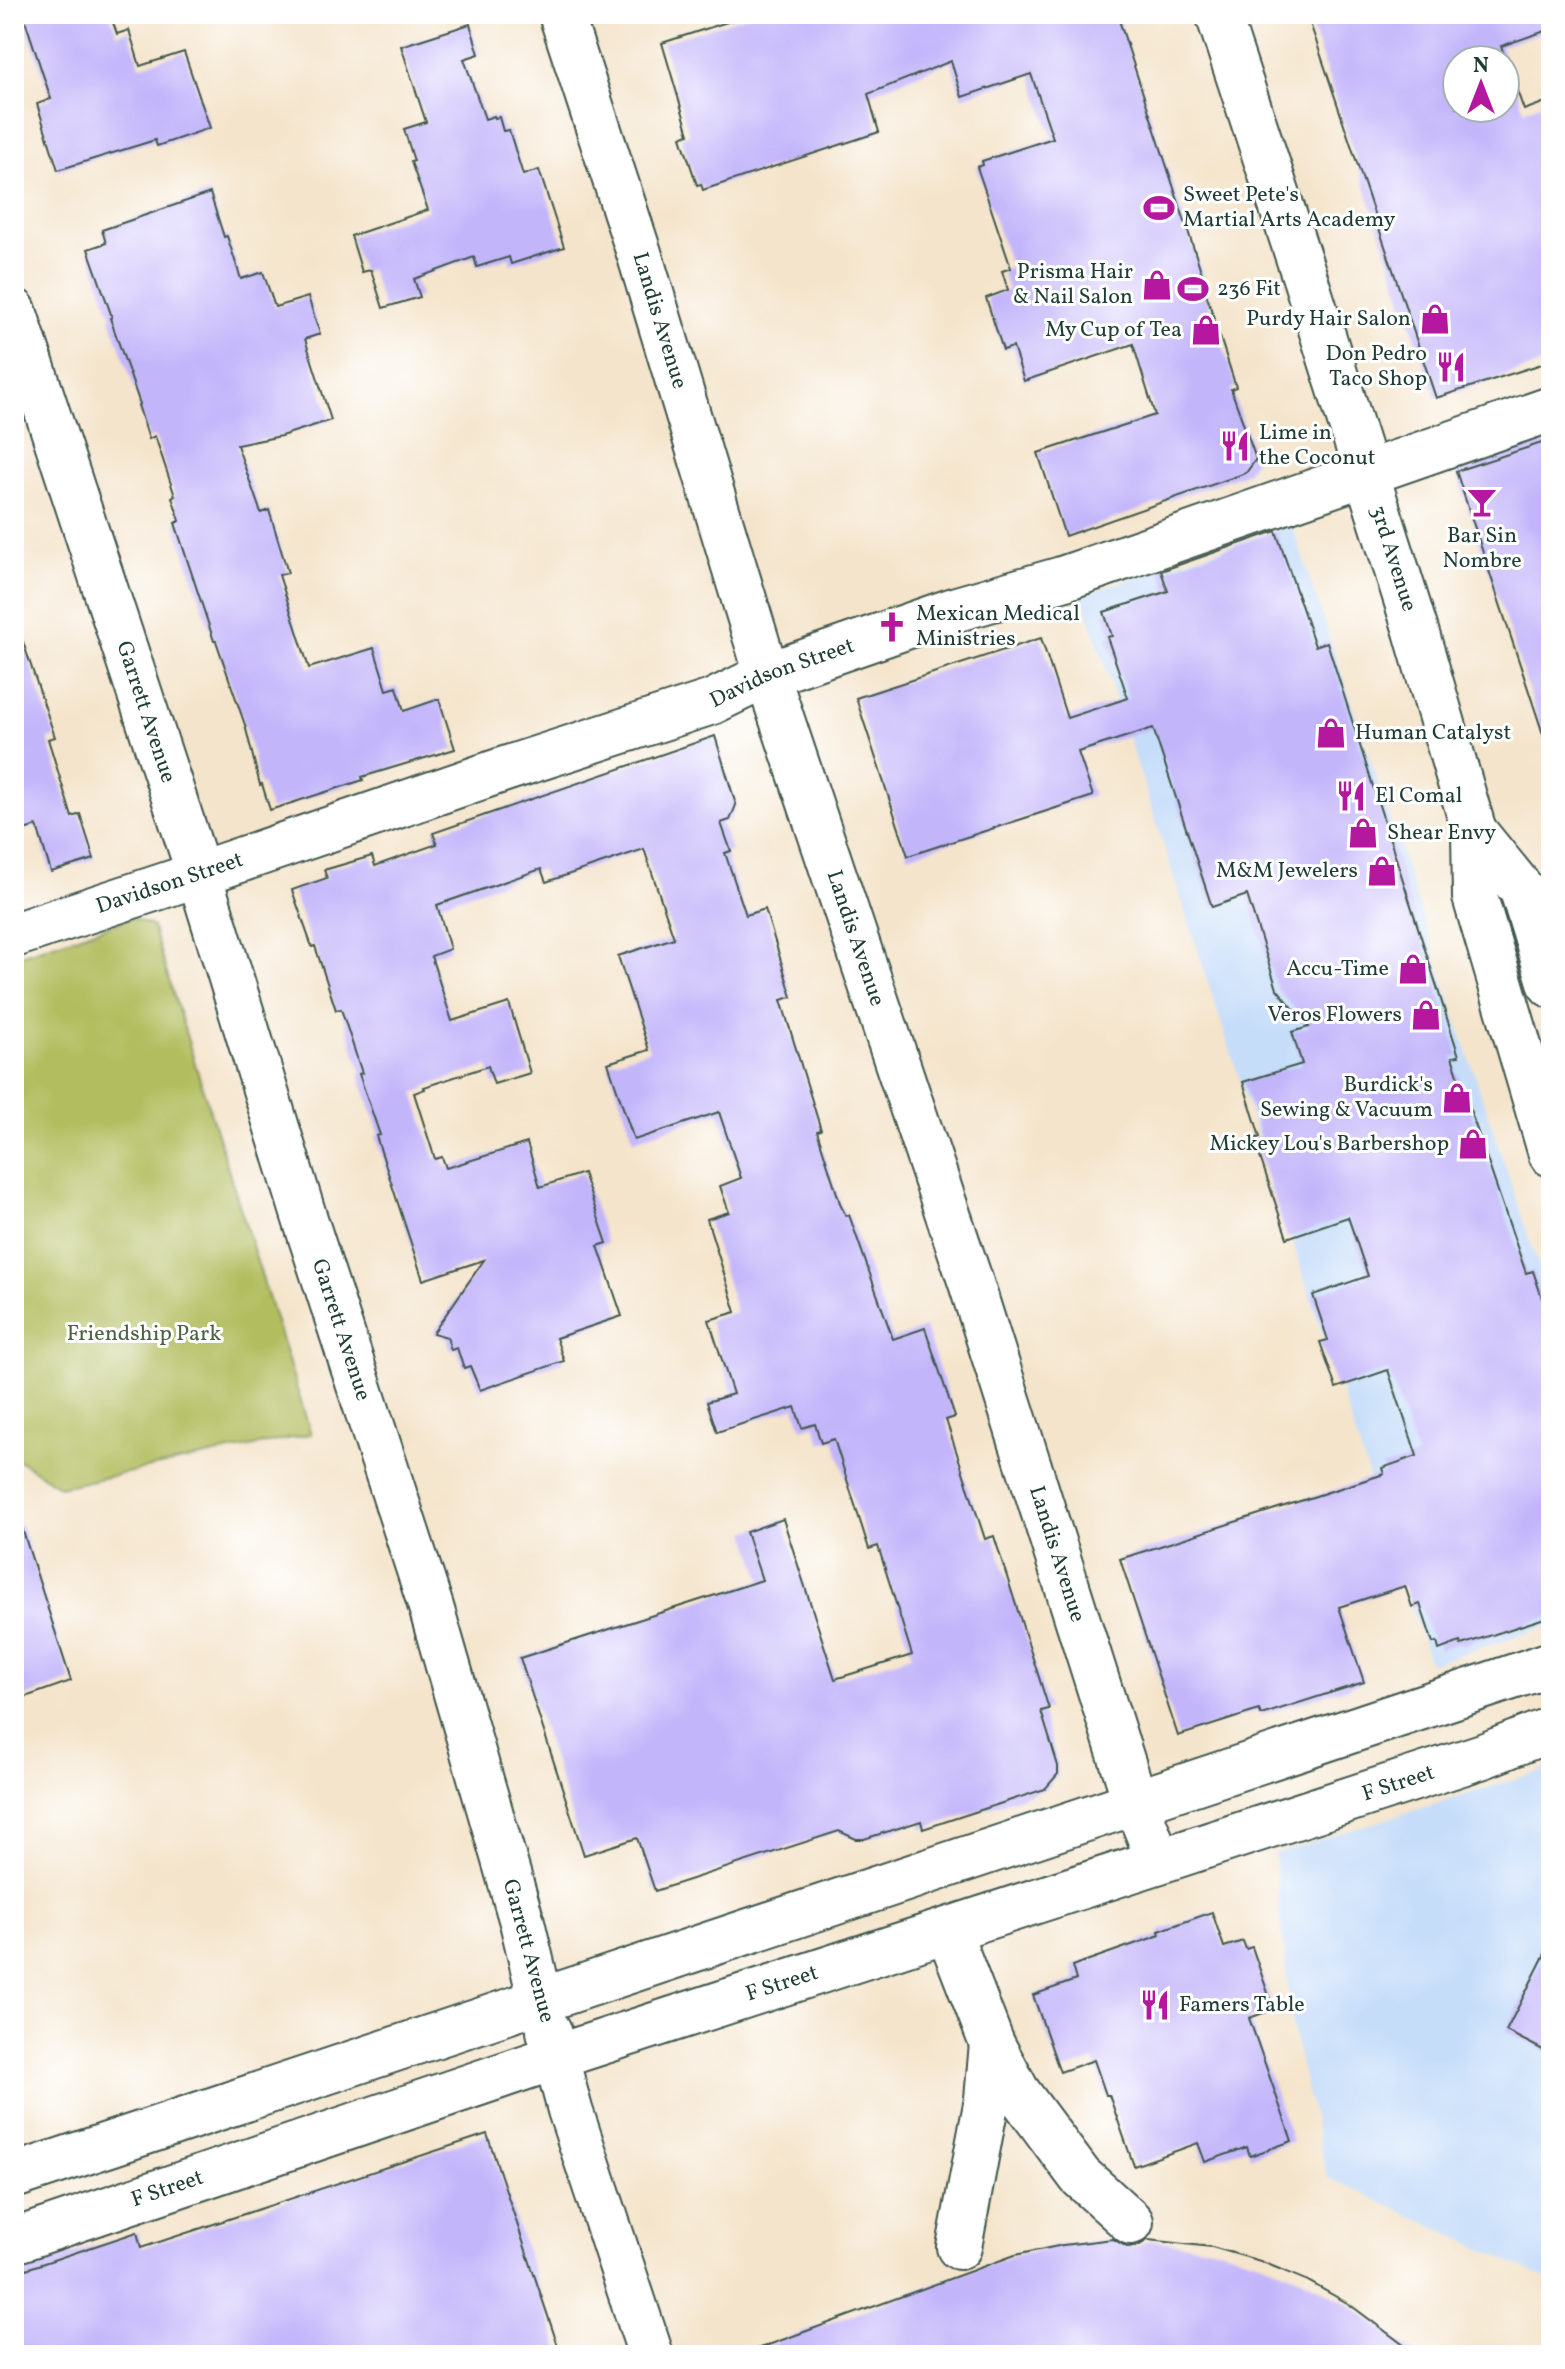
<svg xmlns="http://www.w3.org/2000/svg" width="1565" height="2369" font-family="Vollkorn,serif">
<style>
.built{fill:#c6ddf9}
.green{fill:#b2bd5f;stroke:#687d4a;stroke-width:2}
.building{fill:#c2b5fa;fill-rule:evenodd}
.lines{fill:none;stroke-linecap:round;stroke-linejoin:round}
.street-casing{stroke:#3f564b;stroke-width:48}
.secondary-casing{stroke:#3f564b;stroke-width:48}
.street{stroke:#fff;stroke-width:44}
.secondary{stroke:#fff;stroke-width:44}
.labels{text-anchor:middle;dominant-baseline:central;stroke-width:6;stroke-linejoin:round;paint-order:stroke}
.poi-label{font-size:22px;fill:#1f3d34;stroke:#fff;text-anchor:end}
.street-label{font-size:22px;fill:#1f3d34;stroke:#fff}
.park-label{font-size:22px;fill:#4b6341;stroke:#fff}
</style>
<rect width="100%" height="100%" fill="#fff"/>
<filter id="ink" filterUnits="userSpaceOnUse"><feTurbulence type="fractalNoise" baseFrequency=".0125" numOctaves="2"/><feDisplacementMap in="SourceGraphic" scale="16" xChannelSelector="R" yChannelSelector="G"/><feConvolveMatrix kernelMatrix="1 2 1 2 8 2 1 2 1" color-interpolation-filters="sRGB"/></filter>
<filter id="wash" filterUnits="userSpaceOnUse"><feTurbulence type="fractalNoise" baseFrequency=".006" numOctaves="4" result="noise"/><feDisplacementMap in="SourceGraphic" scale="32" xChannelSelector="R" yChannelSelector="G"/><feGaussianBlur stdDeviation="1.8" result="paint"/><feColorMatrix in="noise" values="0 0 0 0 0 0 0 0 0 0 0 0 0 0 0 0 0 1.4 0 .05"/><feComposite in="paint" operator="in"/></filter>
<g filter="url(#wash)">
<rect width="100%" height="100%" fill="#f4e4cb"/>
<g class="built">
<polygon points="1292,525 1551,1304 1551,1625 1430,1664 1082,595"/>
<polygon points="1551,1768 1551,2281 1327,2177 1292,2026 1274,1854"/>
</g>
<polygon class="green" points="132,918 152,926 311,1434 60,1487 14,1457 14,957"/>
<g id="blocks">
<g class="building">
<polygon points="23,14 110,14 117,34 129,30 140,66 184,52 210,128 157,146 155,140 58,170 37,104 51,99"/>
<polygon points="752,14 1117,14 1205,283 1203,284 1236,387 1231,389 1256,459 1246,473 1065,536 1038,453 1155,415 1133,344 1024,381 1013,347 1003,350 986,298 1008,290 1002,271 1011,268 977,167 983,165 982,161 1053,138 1031,74 962,97 951,61 868,94 879,132 703,190 701,184 697,185 681,137 689,134 662,43"/>
<path d="M 1307,14 L 1551,14 L 1551,29 L 1501,46 L 1524,110 L 1551,100 L 1551,361 L 1436,398 ZM 1457,60 L 1505,60 L 1505,108 L 1457,108 Z"/>
<polygon points="470,24 479,54 464,59 485,119 494,116 495,118 499,117 503,131 509,130 523,175 539,170 564,247 511,264 509,257 477,267 474,257 414,279 420,297 383,308 371,270 362,272 351,236 428,210 411,162 414,161 404,129 426,122 401,46"/>
<polygon points="210,193 224,237 227,236 241,279 263,272 275,307 308,297 320,334 305,339 331,420 281,436 237,445 261,513 269,510 288,573 279,575 309,668 374,648 387,690 397,687 404,711 439,699 455,749 362,777 363,780 270,810 262,784 260,785 245,725 216,641 214,641 175,523 180,521 172,497 175,496 155,436 149,439 138,405 140,404 110,318 112,317 88,249 106,243 102,230"/>
<polygon points="1551,440 1551,739 1545,740 1456,471"/>
<polygon points="1276,531 1315,646 1327,642 1459,1056 1452,1057 1526,1273 1533,1271 1551,1325 1551,1616 1461,1645 1460,1642 1439,1650 1437,1642 1433,1643 1420,1604 1412,1607 1405,1586 1339,1607 1364,1682 1261,1715 1259,1710 1178,1736 1120,1559 1384,1474 1382,1468 1417,1456 1388,1370 1336,1388 1320,1342 1328,1340 1313,1295 1368,1276 1348,1217 1287,1238 1254,1139 1260,1137 1243,1082 1302,1064 1292,1032 1309,1027 1277,989 1247,895 1212,907 1153,728 1078,752 1093,796 908,856 856,698 1041,638 1067,718 1128,698 1107,637 1112,636 1104,612 1168,591 1161,571"/>
<polygon points="20,633 55,737 48,739 72,817 80,814 94,859 51,872 37,826 14,833 14,634"/>
<polygon points="715,736 736,805 730,820 721,823 731,851 725,853 746,915 765,909 792,997 781,1000 821,1130 817,1131 841,1206 846,1216 849,1215 893,1339 925,1328 955,1417 946,1420 985,1539 994,1536 1049,1709 1041,1711 1058,1766 1058,1774 1045,1789 923,1829 921,1821 864,1839 856,1839 839,1831 655,1891 637,1838 584,1855 520,1658 762,1580 746,1532 783,1519 835,1679 912,1655 878,1546 869,1549 834,1439 821,1443 815,1424 802,1428 795,1407 717,1432 707,1402 733,1394 709,1320 736,1312 707,1219 729,1212 720,1186 741,1178 719,1112 634,1140 608,1063 649,1050 618,956 674,938 644,849 546,882 541,869 437,905 450,949 431,956 452,1021 509,1003 530,1073 494,1084 488,1066 424,1087 425,1089 414,1093 435,1159 442,1157 446,1168 527,1143 540,1187 583,1173 607,1243 598,1246 622,1316 556,1338 564,1361 480,1390 470,1366 464,1368 457,1348 451,1350 447,1337 433,1333 484,1260 423,1280 376,1136 380,1135 359,1074 362,1073 341,1009 336,1010 315,946 312,947 292,890 327,878 324,870 372,856 375,866 437,844 433,833"/>
<polygon points="21,1525 71,1681 14,1701 14,1526"/>
<polygon points="1212,1912 1224,1947 1243,1941 1246,1949 1252,1947 1270,1999 1263,2002 1266,2012 1249,2018 1292,2141 1250,2156 1247,2147 1205,2162 1198,2143 1134,2166 1109,2095 1106,2095 1094,2060 1060,2072 1033,1995 1076,1980 1072,1966 1160,1935 1159,1931"/>
<polygon points="1551,1942 1551,2054 1506,2031"/>
<polygon points="487,2134 561,2355 14,2355 14,2273 137,2232 141,2248"/>
<polygon points="1113,2239 1127,2247 1138,2246 1148,2240 1212,2247 1260,2261 1306,2280 1349,2304 1417,2355 753,2355 752,2351 1015,2255 1063,2245"/>
</g>
</g>
</g>
<g filter="url(#ink)">
<use href="#blocks" fill-opacity="0" stroke="#3f564b" stroke-width="2"/>
<g class="lines">
<g class="street-casing">
<g id="street">
<path id="s1" d="M 561,14 L 639,253 L 767,675 L 971,1283 L 1135,1801 L 1159,1861"/>
<path id="s2" d="M 14,311 L 199,874 L 304,1216 L 431,1607 L 522,1922 L 541,2002"/>
<polyline points="948,1930 992,2044 1017,2091 1080,2176 1131,2222"/>
<polyline points="959,2247 987,2099 992,2044"/>
</g>
</g>
<g class="secondary-casing">
<g id="secondary">
<path id="s3" d="M 1218,14 L 1305,278 L 1416,631 L 1474,831 L 1475,897 L 1551,1154"/>
<polyline points="1474,831 1522,890 1551,985"/>
<path id="s4" d="M 14,935 L 199,874 L 505,769 L 712,702 L 767,675 L 957,609 L 1062,579 L 1551,409"/>
<polyline points="549,2031 570,2110 651,2355"/>
<polyline points="14,2176 1551,1664"/>
<path id="s5" d="M 14,2241 L 556,2057 L 1483,1756 L 1551,1729"/>
</g>
</g>
<use href="#street" class="street"/>
<use href="#secondary" class="secondary"/>
</g>
</g>
<defs>
<g id="stadium-bare" transform="scale(2.4)"><path d="M0-5a6.5 5 0 1 0 0 10a6.5 5 0 1 0 0-10ZM-3.5-1.8h7v3.6h-7Z" fill="#b5179e" stroke="#fff" stroke-width="2.5" paint-order="stroke"/></g>
<g id="shop-bare" transform="scale(2.4)"><path d="M-5-2.5h2.3a2.7 3.5 0 0 1 5.4 0H5L5.5 6h-11ZM-1.5-2.5h3a1.5 2.3 0 0 0-3 0Z" fill="#b5179e" stroke="#fff" stroke-width="2.5" paint-order="stroke"/></g>
<g id="restaurant-bare" transform="scale(2.4)"><path d="M-5-6h1v4h1v-4h1v4h1v-4h1v5L-1.5 .5V6h-2V.5L-5-1ZM5-6V6H3V1.5H1.5Q1.5-4 5-6Z" fill="#b5179e" stroke="#fff" stroke-width="2.5" paint-order="stroke"/></g>
<g id="bar-bare" transform="scale(2.4)"><path d="M-6-5H6L.8 .8V4.5H3.5V6h-7V4.5H-.8V.8Z" fill="#b5179e" stroke="#fff" stroke-width="2.5" paint-order="stroke"/></g>
<g id="church-bare" transform="scale(2.4)"><path d="M-1.2-6h2.4v3.5h3.3v2.4h-3.3V6h-2.4V-.1h-3.3v-2.4h3.3Z" fill="#b5179e" stroke="#fff" stroke-width="2.5" paint-order="stroke"/></g>
</defs>
<g fill-rule="evenodd">
<use href="#stadium-bare" x="1159" y="208"/>
<use href="#shop-bare" x="1157" y="285"/>
<use href="#stadium-bare" x="1193" y="289"/>
<use href="#shop-bare" x="1435" y="319"/>
<use href="#shop-bare" x="1206" y="330"/>
<use href="#restaurant-bare" x="1451" y="367"/>
<use href="#restaurant-bare" x="1235" y="446"/>
<use href="#bar-bare" x="1482" y="502"/>
<use href="#church-bare" x="892" y="627"/>
<use href="#shop-bare" x="1331" y="733"/>
<use href="#restaurant-bare" x="1351" y="796"/>
<use href="#shop-bare" x="1363" y="833"/>
<use href="#shop-bare" x="1382" y="871"/>
<use href="#shop-bare" x="1413" y="969"/>
<use href="#shop-bare" x="1426" y="1015"/>
<use href="#shop-bare" x="1457" y="1098"/>
<use href="#shop-bare" x="1473" y="1144"/>
<use href="#restaurant-bare" x="1155" y="2005"/>
</g>
<g class="labels">
<g class="poi-label">
<text x="1183" y="195" text-anchor="start">Sweet Pete's<tspan x="1183" dy="25">Martial Arts Academy</tspan></text>
<text x="1133" y="272">Prisma Hair<tspan x="1133" dy="25">&amp; Nail Salon</tspan></text>
<text x="1217" y="289" text-anchor="start">236 Fit</text>
<text x="1411" y="319">Purdy Hair Salon</text>
<text x="1182" y="330">My Cup of Tea</text>
<text x="1427" y="354">Don Pedro<tspan x="1427" dy="25">Taco Shop</tspan></text>
<text x="1259" y="433" text-anchor="start">Lime in<tspan x="1259" dy="25">the Coconut</tspan></text>
<text x="1482" y="536" text-anchor="middle">Bar Sin<tspan x="1482" dy="25">Nombre</tspan></text>
<text x="916" y="614" text-anchor="start">Mexican Medical<tspan x="916" dy="25">Ministries</tspan></text>
<text x="1355" y="733" text-anchor="start">Human Catalyst</text>
<text x="1375" y="796" text-anchor="start">El Comal</text>
<text x="1387" y="833" text-anchor="start">Shear Envy</text>
<text x="1358" y="871">M&amp;M Jewelers</text>
<text x="1389" y="969">Accu-Time</text>
<text x="1402" y="1015">Veros Flowers</text>
<text x="1433" y="1085">Burdick's<tspan x="1433" dy="25">Sewing &amp; Vacuum</tspan></text>
<text x="1449" y="1144">Mickey Lou's Barbershop</text>
<text x="1179" y="2005" text-anchor="start">Famers Table</text>
</g>
<g class="street-label">
<text stroke="none"><textPath href="#s1" startOffset="322">Landis Avenue</textPath></text>
<text stroke="none"><textPath href="#s3" startOffset="572">3rd Avenue</textPath></text>
<text stroke="none"><textPath href="#s4" startOffset="812">Davidson Street</textPath></text>
<text stroke="none"><textPath href="#s2" startOffset="422">Garrett Avenue</textPath></text>
<text stroke="none"><textPath href="#s4" startOffset="164">Davidson Street</textPath></text>
<text stroke="none"><textPath href="#s1" startOffset="970">Landis Avenue</textPath></text>
<text stroke="none"><textPath href="#s2" startOffset="1070">Garrett Avenue</textPath></text>
<text stroke="none"><textPath href="#s1" startOffset="1618">Landis Avenue</textPath></text>
<text stroke="none"><textPath href="#s5" startOffset="1458">F Street</textPath></text>
<text transform="translate(528 1951) rotate(75)">Garrett Avenue</text>
<text stroke="none"><textPath href="#s5" startOffset="810">F Street</textPath></text>
<text stroke="none"><textPath href="#s5" startOffset="162">F Street</textPath></text>
</g>
<g class="park-label">
<text x="144" y="1334">Friendship Park</text>
</g>
</g>
<rect width="1565" height="2369" fill="none" stroke="#fff" stroke-width="48"/>
<g transform="translate(1481 84)"><circle r="38" fill="#ffffff" stroke="#a5b1ae" stroke-width="2"/>
<path d="M0-6L14 30L0 20L-14 30Z" fill="#b5179e"/>
<text y="-12" font-size="22" font-weight="bold" text-anchor="middle" fill="#1f3d34">N</text>
</g>
</svg>
